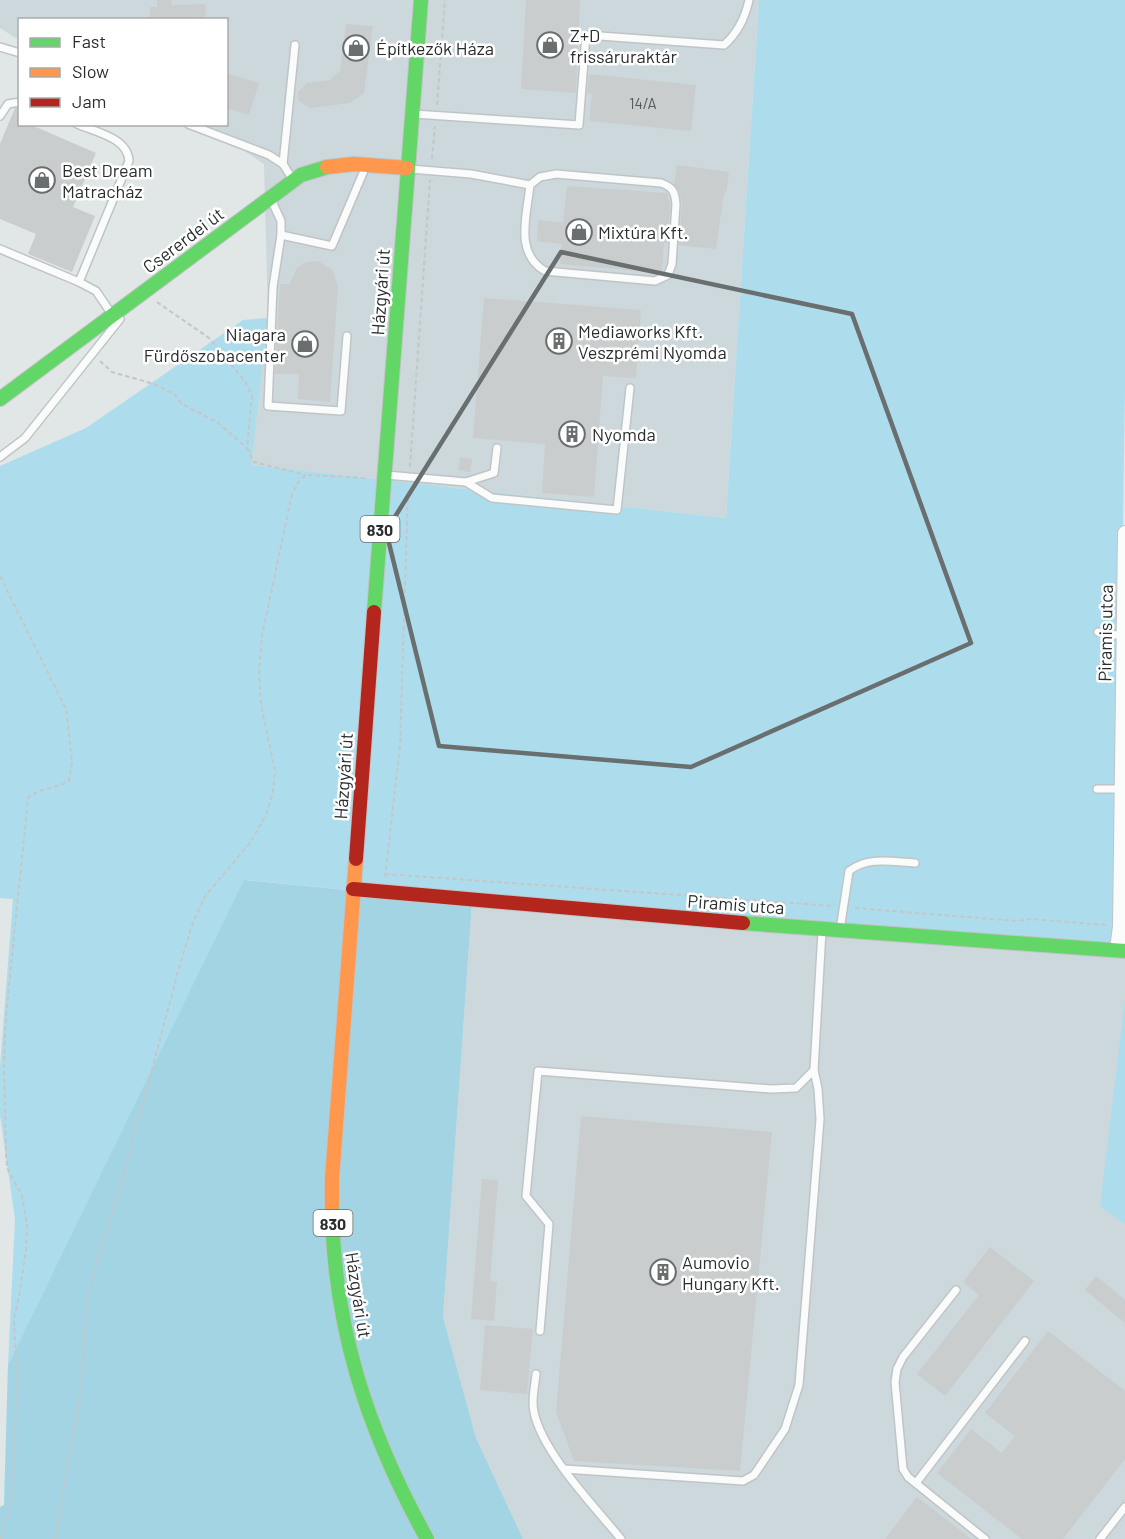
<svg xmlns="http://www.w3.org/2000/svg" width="1125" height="1539" font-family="Barlow,sans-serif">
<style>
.built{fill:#cdd8dc}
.green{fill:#adddec}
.forest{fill:#a2d4e3}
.building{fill:#c9cdce}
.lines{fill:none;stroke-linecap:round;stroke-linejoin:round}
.lane-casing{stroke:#c1c4c5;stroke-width:10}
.street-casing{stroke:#c1c4c5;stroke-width:16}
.fast-casing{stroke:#c1c4c5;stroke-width:16}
.slow-casing{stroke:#c1c4c5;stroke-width:16}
.jam-casing{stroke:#c1c4c5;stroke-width:16}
.path{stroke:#c5c6c7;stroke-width:2;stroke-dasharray:4.5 3;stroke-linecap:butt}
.lane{stroke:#fafbfb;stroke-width:7}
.street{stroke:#fafbfb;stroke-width:14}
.fast{stroke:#63d668;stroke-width:14}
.slow{stroke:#ff974d;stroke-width:14}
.jam{stroke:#b3261e;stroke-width:14}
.marked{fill:none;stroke:#696e6f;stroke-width:4.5;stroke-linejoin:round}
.labels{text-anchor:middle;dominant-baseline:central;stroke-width:5;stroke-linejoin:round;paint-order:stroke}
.number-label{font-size:15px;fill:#545858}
.shield{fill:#fff;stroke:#696c6d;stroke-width:1.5}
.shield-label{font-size:16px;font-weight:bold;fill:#292d2e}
.poi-label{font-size:18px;fill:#292d2e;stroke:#fff;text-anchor:start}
.street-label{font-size:18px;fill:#292d2e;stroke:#fff}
</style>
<rect width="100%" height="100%" fill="#e1e6e7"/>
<g class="built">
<polygon points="0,0 759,0 726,518 250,465 268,318 264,164 205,125 226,124 226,20 20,20 19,40 0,28"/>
<polygon points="472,902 1125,951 1125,1539 523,1539 476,1438 443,1317"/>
</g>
<g class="green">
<polygon points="759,0 1125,0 1125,391 1119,767 1125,768 1125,951 472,902 245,880 8,1365 15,1219 0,1115 0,1067 13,899 0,898 0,466 86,428 243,320 268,318 251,465 726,518"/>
<polygon points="1125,998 1125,1224 1100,1206"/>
</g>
<polygon class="forest" points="244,880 472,902 443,1317 476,1438 523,1539 0,1539 0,1507 4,1505 8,1365"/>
<g class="building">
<polygon points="157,0 171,0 172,5 205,4 206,20 150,20 150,7 157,7"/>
<polygon points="526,0 580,0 576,93 521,89"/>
<polygon points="346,24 373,26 364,93 350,103 310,108 298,100 298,92 307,83 330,80 340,71"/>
<polygon points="226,73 259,83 249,115 226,108"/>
<polygon points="589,74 696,85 691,131 589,121 592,94 587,93"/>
<polygon points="15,108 20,108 20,124 29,124 96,153 73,207 95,216 72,272 28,254 36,234 0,219 0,144"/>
<polygon points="677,165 729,172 726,194 724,193 716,249 679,245 682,203 679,191 674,184"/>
<polygon points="567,186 667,193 670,204 668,243 664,243 662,272 659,273 560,264 562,244 537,241 538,220 563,223"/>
<polygon points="312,261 320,262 332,270 338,286 330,402 298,399 299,374 275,374 280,284 289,284 297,268 304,263"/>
<polygon points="484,298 641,310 636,378 603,376 594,497 542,493 545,444 473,438"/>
<polygon points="460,457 472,459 470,472 458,470"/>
<polygon points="581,1116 772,1132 740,1471 574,1461 556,1412"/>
<polygon points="482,1179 498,1180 490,1281 497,1282 494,1321 471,1319"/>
<polygon points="990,1247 1034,1281 945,1396 917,1374 979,1295 963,1282"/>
<polygon points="1096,1276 1125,1300 1125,1323 1085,1290"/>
<polygon points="485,1325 533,1329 527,1394 480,1390"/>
<polygon points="1048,1331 1125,1391 1125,1459 1063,1539 1022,1539 937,1473 971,1429 1002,1453 1015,1436 985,1413"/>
<polygon points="917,1497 971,1539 885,1539"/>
</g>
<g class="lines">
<g class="lane-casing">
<g id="lane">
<polyline points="0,47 20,53"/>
<path d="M 414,114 L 579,125 L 586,35 L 724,45 C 738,33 745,18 749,0"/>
<polyline points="0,116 8,104 20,102"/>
<path d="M 77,124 C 96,132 128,138 129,161 L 79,282"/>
<polyline points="188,124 269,155 283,164 293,180"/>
<polyline points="283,164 295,45"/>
<path d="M 410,169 L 471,174 L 530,185 L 540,177 L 556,174 L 661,183 C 672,187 675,191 676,204 L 672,264 L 668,275 L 655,281 L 545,271 C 514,253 527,215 530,185"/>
<polyline points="271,199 281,221 281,235 273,287 268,406 341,411 347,336"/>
<polyline points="281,235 332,246 366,166"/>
<polyline points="0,249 79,282 96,291 111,313"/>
<polyline points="0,457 25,438 120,319"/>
<polyline points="386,475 466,482 492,498 617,510 630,388"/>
<polyline points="466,482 494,473 497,448"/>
<polyline points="1098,632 1123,636"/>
<polyline points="1097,789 1122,789"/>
<path d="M 840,930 L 849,871 C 868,856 892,862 915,863"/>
<polyline points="956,1290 903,1357 897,1369 895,1382 903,1469 908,1477 985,1539"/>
<polyline points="540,1331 549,1224 526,1196 538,1071 771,1089 796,1088 814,1070 822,931"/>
<path d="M 536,1374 C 535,1386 531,1400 534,1412 C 542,1452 594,1506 621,1539"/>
<polyline points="564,1469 743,1481 754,1475 785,1429 799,1385 820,1119 818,1089 814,1070"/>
<polyline points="916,1483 1025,1341"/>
<polyline points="1100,1539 1125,1507"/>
</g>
</g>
<g class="street-casing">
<polyline id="street" points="1117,949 1120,927 1125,533"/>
</g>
<g class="fast-casing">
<g id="fast">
<polyline points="0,399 301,175 327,167"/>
<polyline points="374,612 421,0"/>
<polyline points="743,923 1125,951"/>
<path d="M 332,1205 C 333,1328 368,1432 427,1539"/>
</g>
</g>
<g class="slow-casing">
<g id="slow">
<polyline points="327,167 354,164 407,168"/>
<polyline points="332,1205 332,1179 356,859"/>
</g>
</g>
<g class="jam-casing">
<g id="jam">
<polyline points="356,859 374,612"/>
<polyline points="353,889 743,923"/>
</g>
</g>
<g class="path">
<polyline points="437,105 445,0"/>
<polyline points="432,159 435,126"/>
<polyline points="157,302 209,338 244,380 252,395 247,448 254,462 306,475"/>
<polyline points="100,361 112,372 154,384 174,394 182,404 217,422 247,448"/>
<polyline points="410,467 430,180"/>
<path d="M 0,576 L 66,709 L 72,763 L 69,781 C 55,789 41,787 28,798 L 6,1016 L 4,1058 L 6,1159 L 8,1170 L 22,1195 L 27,1225 L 26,1250 L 19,1297 L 14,1319 L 17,1390 L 12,1488 L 8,1516 L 0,1539"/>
<polyline points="385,874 834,906"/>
<polyline points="385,877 400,746 408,488"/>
<polyline points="855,908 1017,921 1030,919 1106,925"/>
<polyline points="55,1539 80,1395 87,1300 101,1247 120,1189 179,968 192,925 205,896 250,843 266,815 273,792 275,770 261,705 259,672 262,636 292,494 299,481 306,475 366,478"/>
</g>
<use href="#lane" class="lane"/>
<use href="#street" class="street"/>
<use href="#fast" class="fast"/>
<use href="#slow" class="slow"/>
<use href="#jam" class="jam"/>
</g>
<path class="marked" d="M 561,252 L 852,314 L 971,643 L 691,767 L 439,746 L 386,531 Z"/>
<defs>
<g id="shop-ring" transform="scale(1.35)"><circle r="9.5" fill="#fff" stroke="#696e6f" stroke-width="1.5"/><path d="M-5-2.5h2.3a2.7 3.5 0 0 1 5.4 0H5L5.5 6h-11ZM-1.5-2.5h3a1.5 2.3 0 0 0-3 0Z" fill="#696e6f"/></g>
<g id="building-ring" transform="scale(1.35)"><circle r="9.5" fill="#fff" stroke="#696e6f" stroke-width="1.5"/><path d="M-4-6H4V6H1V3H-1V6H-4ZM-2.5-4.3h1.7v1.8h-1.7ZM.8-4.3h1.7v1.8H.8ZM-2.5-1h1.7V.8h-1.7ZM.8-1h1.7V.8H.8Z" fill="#696e6f"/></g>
</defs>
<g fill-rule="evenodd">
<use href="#shop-ring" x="550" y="45"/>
<use href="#shop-ring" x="356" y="48"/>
<use href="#shop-ring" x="42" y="180"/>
<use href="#shop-ring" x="579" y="232"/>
<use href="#building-ring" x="559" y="341"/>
<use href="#shop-ring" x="305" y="344"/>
<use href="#building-ring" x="572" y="434"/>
<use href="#building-ring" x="663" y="1272"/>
</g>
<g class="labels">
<g class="number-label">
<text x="643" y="103">14/A</text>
</g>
<g class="shield">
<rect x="360.5" y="516" width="39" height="26" rx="4.5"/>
<rect x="313.5" y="1210" width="39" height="26" rx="4.5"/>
</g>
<g class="shield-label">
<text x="380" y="529">830</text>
<text x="333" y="1223">830</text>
</g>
<g class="poi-label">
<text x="570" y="35">Z+D<tspan x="570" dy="21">frissáruraktár</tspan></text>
<text x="376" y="48">Építkezők Háza</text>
<text x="62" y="170">Best Dream<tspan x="62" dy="21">Matracház</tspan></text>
<text x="598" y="232">Mixtúra Kft.</text>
<text x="578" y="331">Mediaworks Kft.<tspan x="578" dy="21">Veszprémi Nyomda</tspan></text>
<text x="286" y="334" text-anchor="end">Niagara<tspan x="286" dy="21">Fürdőszobacenter</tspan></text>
<text x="592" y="434">Nyomda</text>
<text x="682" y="1262">Aumovio<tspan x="682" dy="21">Hungary Kft.</tspan></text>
</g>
<g class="street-label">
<text transform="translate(183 240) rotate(-37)">Csererdei út</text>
<text transform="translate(380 292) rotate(-86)">Házgyári út</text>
<text transform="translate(1105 633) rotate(-89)">Piramis utca</text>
<text transform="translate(343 776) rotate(-86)">Házgyári út</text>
<text transform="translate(736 904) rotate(4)">Piramis utca</text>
<text transform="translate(359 1295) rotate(81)">Házgyári út</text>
</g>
</g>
<rect x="18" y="18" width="210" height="108" fill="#ffffff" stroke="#a9abab" stroke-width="1.5"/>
<rect x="30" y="38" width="30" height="9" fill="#63d668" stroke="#a9abab" stroke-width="1.5"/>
<text x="72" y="48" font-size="18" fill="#292d2e">Fast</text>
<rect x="30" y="68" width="30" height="9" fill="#ff974d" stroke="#a9abab" stroke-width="1.5"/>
<text x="72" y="78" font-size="18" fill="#292d2e">Slow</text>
<rect x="30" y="98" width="30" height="9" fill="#b3261e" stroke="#a9abab" stroke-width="1.5"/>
<text x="72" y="108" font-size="18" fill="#292d2e">Jam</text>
</svg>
